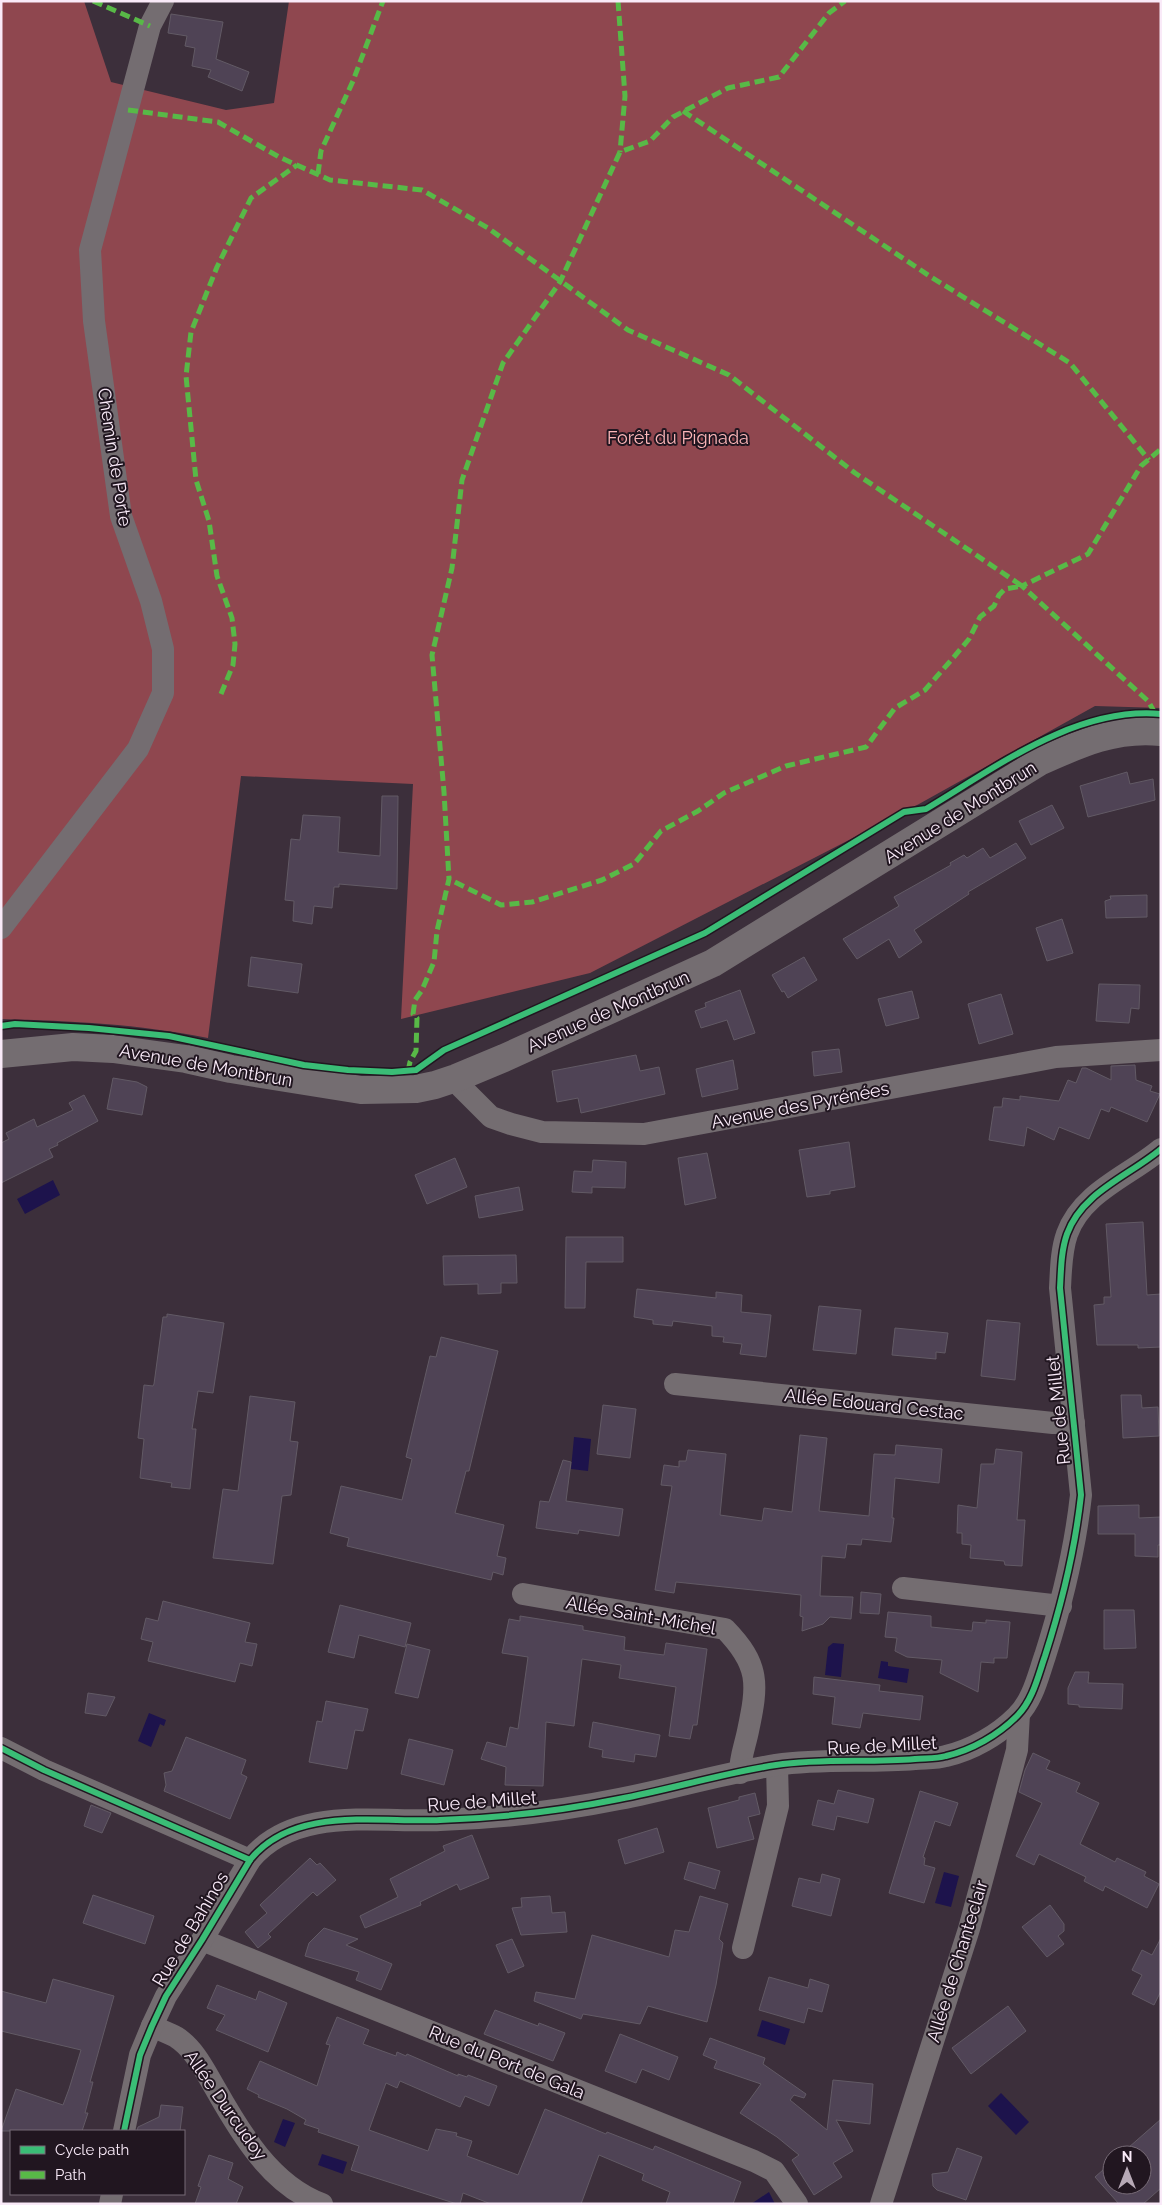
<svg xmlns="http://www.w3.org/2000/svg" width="1162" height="2205" font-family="Raleway,sans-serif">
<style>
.forest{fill:#8f474f}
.water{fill:#1d134c}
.building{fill:#4f4355;stroke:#625a65}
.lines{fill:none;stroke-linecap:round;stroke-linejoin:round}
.minor{stroke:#746d71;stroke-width:22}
.tertiary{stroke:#746d71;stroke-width:28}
.quiet{stroke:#58b947;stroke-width:5;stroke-dasharray:10 5;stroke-linecap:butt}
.cycleway-casing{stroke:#211620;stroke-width:9}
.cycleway{stroke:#3abd76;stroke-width:6}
.labels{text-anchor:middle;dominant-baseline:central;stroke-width:4;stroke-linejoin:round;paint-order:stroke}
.park-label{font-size:18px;fill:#fdb7b9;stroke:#211620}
.street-label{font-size:18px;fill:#f9eaf8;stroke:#211620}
</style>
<rect width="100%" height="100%" fill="#3c2f3b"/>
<path class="forest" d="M 1,1 L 84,1 L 111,82 L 226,110 L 274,103 L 289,1 L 1161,1 L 1161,708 L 1095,706 L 919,804 L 590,973 L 401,1019 L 413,784 L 241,776 L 208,1038 C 138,1024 72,1021 1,1019 Z"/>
<g class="water">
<polygon points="53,1180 60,1195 25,1214 17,1199"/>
<polygon points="574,1437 591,1439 588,1471 571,1469"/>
<polygon points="833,1643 844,1644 841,1677 825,1675 828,1647"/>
<polygon points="881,1661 888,1662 888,1666 909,1669 907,1683 878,1678"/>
<polygon points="149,1713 166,1720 164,1726 160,1724 151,1747 138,1741"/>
<polygon points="944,1872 959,1876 951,1907 935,1903"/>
<polygon points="762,2020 790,2029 785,2045 757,2036"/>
<polygon points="1001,2093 1029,2122 1016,2135 988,2106"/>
<polygon points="283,2119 295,2123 285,2147 274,2142"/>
<polygon points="322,2154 347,2162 343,2174 318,2165"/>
<polygon points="769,2192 775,2204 751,2204"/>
</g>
<g class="building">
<polygon points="171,14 223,22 216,59 249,72 242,91 208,77 211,70 192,66 195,48 185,46 187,36 168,33"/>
<polygon points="1127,772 1130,784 1153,779 1155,800 1088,817 1080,786"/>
<polygon points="382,796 398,796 397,889 339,884 339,887 334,887 332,908 314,906 312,924 293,921 294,901 285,900 291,839 300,840 303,815 340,817 338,852 380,856"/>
<polygon points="1052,805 1064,828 1031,845 1019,821"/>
<polygon points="1016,843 1026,858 968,892 969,894 914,930 922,942 899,958 889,939 857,959 843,939 899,906 894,897 951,865 950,863 964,855 967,858 983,848 990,858"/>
<polygon points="1147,895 1147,917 1106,918 1105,901 1111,899 1110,896"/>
<polygon points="1062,919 1073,953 1047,961 1036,928"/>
<polygon points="251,957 302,964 298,993 248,986"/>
<polygon points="804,957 817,980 788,998 784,991 782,992 772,975"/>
<polygon points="1099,984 1140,985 1139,1009 1131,1008 1129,1023 1096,1021"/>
<polygon points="740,990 755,1033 734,1040 727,1020 701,1028 695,1011 706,1007 705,1003"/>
<polygon points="912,991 919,1018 886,1026 878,999"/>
<polygon points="1001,994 1013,1034 979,1044 968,1004"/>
<polygon points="839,1049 842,1072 814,1076 812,1052"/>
<polygon points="636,1055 640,1071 659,1067 665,1094 581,1113 578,1098 557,1102 552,1071"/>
<polygon points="733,1060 738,1089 702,1097 696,1069"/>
<polygon points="1135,1065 1136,1080 1152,1086 1150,1091 1160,1094 1147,1122 1111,1107 1109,1112 1101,1109 1089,1139 1059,1127 1054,1140 1027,1127 1024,1146 989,1140 994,1107 1002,1107 1003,1098 1020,1100 1020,1096 1059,1101 1068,1080 1076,1083 1082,1068 1086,1068 1111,1080 1111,1066"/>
<polygon points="113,1078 137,1082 147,1087 142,1115 107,1109"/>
<polygon points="84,1095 98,1121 57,1143 58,1145 49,1149 53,1157 1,1183 1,1143 9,1139 6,1133 34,1119 37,1127 73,1110 69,1103"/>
<polygon points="849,1142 855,1187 830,1191 830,1194 807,1197 799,1150"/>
<polygon points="707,1153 716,1198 685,1205 678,1158"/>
<polygon points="455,1158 467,1187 427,1204 415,1175"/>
<polygon points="593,1160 626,1162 625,1188 592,1187 592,1193 572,1192 574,1171 592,1172"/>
<polygon points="519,1187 523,1210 479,1218 475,1196"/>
<polygon points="1143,1222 1147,1295 1161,1294 1161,1347 1138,1348 1138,1345 1097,1345 1094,1305 1104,1304 1104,1297 1111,1297 1106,1224"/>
<polygon points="566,1237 623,1237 623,1262 586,1262 585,1308 565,1308"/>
<polygon points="516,1255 517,1283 501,1283 501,1293 478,1294 478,1284 444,1285 443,1256"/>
<polygon points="637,1289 716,1298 716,1292 742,1295 741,1312 771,1315 766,1357 740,1354 742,1344 723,1342 724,1337 712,1336 712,1326 673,1321 672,1326 653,1324 653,1320 634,1317"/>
<polygon points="819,1306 861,1310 856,1354 813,1350"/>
<polygon points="167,1314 224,1323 213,1393 198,1391 192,1429 196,1429 190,1489 171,1487 172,1483 140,1478 144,1439 138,1438 144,1385 153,1386 154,1384 163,1317 167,1317"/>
<polygon points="987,1320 1020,1323 1015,1380 981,1376"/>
<polygon points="895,1328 948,1333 945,1353 936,1352 936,1359 892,1355"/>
<polygon points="441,1337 498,1351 469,1471 466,1471 455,1513 504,1525 497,1556 506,1558 503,1575 493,1572 491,1580 347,1546 349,1538 330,1533 341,1486 402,1500 412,1459 406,1457 418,1406 430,1356 436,1357"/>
<polygon points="1121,1395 1141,1395 1142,1408 1158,1407 1159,1436 1123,1438"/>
<polygon points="250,1396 295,1402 290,1441 298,1442 291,1495 282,1496 273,1564 213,1558 223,1489 238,1491"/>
<polygon points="603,1405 636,1409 630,1458 597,1454"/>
<polygon points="800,1435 827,1438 819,1511 869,1516 874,1454 895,1455 896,1445 942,1449 939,1483 895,1478 892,1518 894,1518 891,1542 862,1539 861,1545 847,1544 845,1558 822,1556 820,1596 853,1597 851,1619 830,1617 823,1624 802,1631 803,1617 800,1616 801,1595 676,1582 674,1593 655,1590 672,1486 661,1485 664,1465 679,1467 679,1461 686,1461 688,1450 726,1454 720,1515 762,1521 764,1508 792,1512"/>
<polygon points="996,1449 1022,1452 1017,1520 1025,1520 1022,1566 1005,1565 1004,1561 970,1558 971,1545 962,1544 962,1533 957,1533 958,1505 977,1508 981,1464 994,1464"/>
<polygon points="563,1460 571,1462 566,1501 623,1509 619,1536 579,1530 578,1534 536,1528 540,1501 549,1502"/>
<polygon points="1139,1505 1139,1518 1161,1517 1161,1545 1158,1545 1158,1557 1135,1556 1135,1534 1098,1534 1098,1506"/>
<polygon points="861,1592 881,1594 879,1614 860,1613"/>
<polygon points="163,1601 250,1623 245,1642 257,1644 252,1666 240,1663 235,1682 148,1661 153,1642 141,1639 146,1618 158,1621"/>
<polygon points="340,1605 411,1623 405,1647 359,1635 354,1658 328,1652"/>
<polygon points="1104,1610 1134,1610 1136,1648 1104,1649"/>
<polygon points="888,1612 931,1616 931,1627 972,1631 973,1622 986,1623 986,1620 1010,1622 1007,1658 994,1658 994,1663 981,1662 978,1692 940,1673 942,1660 907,1657 895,1651 897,1638 885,1637"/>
<polygon points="520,1616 583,1626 583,1630 625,1637 624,1650 664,1655 666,1643 707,1649 697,1725 693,1725 690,1739 669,1736 676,1687 619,1678 621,1665 582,1659 574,1726 546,1722 543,1786 505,1785 506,1767 481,1759 487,1742 506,1747 510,1727 518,1729 528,1657 502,1653 509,1619 520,1621"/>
<polygon points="407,1644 430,1650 418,1698 395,1693"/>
<polygon points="1075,1672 1089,1672 1088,1683 1123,1684 1122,1709 1079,1707 1079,1705 1068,1704 1068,1688"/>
<polygon points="814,1677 880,1685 879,1691 923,1696 920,1720 863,1713 860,1728 832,1724 835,1697 813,1694"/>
<polygon points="88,1693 115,1697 106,1716 85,1713"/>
<polygon points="326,1701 368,1709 363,1731 355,1730 347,1769 309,1762 317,1721 322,1722"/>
<polygon points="593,1722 660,1735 656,1757 635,1754 634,1762 602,1757 603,1750 589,1747"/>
<polygon points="186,1737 246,1760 241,1774 247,1777 230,1819 164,1791 166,1785 164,1773 172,1771"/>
<polygon points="409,1739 453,1750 444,1785 401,1774"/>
<polygon points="1033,1753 1050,1761 1046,1769 1080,1783 1076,1792 1099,1803 1080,1844 1115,1862 1117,1858 1146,1872 1144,1876 1159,1884 1147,1908 1105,1886 1103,1891 1084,1881 1086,1877 1039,1854 1034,1865 1016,1856 1042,1803 1019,1792 1025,1770"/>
<polygon points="838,1790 874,1799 868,1823 837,1816 834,1830 812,1825 818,1800 834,1804"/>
<polygon points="920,1791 958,1803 950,1826 935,1821 923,1857 925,1858 924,1865 935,1868 924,1903 889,1893"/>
<polygon points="755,1793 760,1814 748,1817 754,1839 717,1848 708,1808 739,1800 739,1797"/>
<polygon points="91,1805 111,1813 102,1833 84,1826"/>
<polygon points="657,1828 664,1852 625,1864 618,1840"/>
<polygon points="472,1835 489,1878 460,1890 457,1884 420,1902 421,1905 365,1928 360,1916 398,1897 390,1879 445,1851 443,1846"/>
<polygon points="310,1858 317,1865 320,1863 336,1880 317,1896 313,1892 268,1934 271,1937 258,1948 245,1932 267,1913 260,1905"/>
<polygon points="689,1862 720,1871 715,1889 684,1879"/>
<polygon points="822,1874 840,1879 831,1916 792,1906 799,1878 820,1883"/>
<polygon points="93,1895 154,1916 145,1944 83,1923"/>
<polygon points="550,1896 552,1913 565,1912 567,1932 521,1935 512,1908 522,1907 521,1898"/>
<polygon points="700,1896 728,1904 719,1939 723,1943 716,1985 707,2022 648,2006 640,2024 583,2014 581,2019 534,2001 536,1992 575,1999 592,1935 669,1957 675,1930 689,1932"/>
<polygon points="1050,1905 1064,1924 1064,1931 1058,1936 1064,1944 1047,1957 1022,1927"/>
<polygon points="324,1928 358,1939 346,1945 392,1964 381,1990 356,1980 359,1972 305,1956 309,1943"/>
<polygon points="1161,1938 1161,1991 1154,2005 1132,1994 1142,1975 1132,1970 1142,1950 1152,1955"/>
<polygon points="512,1939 524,1966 508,1973 496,1945"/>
<polygon points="769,1977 808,1988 810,1979 829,1985 822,2012 808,2008 804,2023 759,2010"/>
<polygon points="53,1979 114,1996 90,2082 93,2082 85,2113 88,2113 82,2131 1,2131 16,2089 63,2105 69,2089 81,2050 1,2031 1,1991 46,2003"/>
<polygon points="217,1985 256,2000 259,1991 287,2003 268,2052 216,2030 225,2015 207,2008"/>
<polygon points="1008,2006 1026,2031 971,2074 952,2048"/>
<polygon points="495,2010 538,2026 539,2023 565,2033 553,2061 484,2034"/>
<polygon points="337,2017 369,2030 363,2044 396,2056 397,2052 406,2056 407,2054 458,2076 458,2074 467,2077 468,2075 497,2086 489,2106 465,2096 460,2107 400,2081 397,2088 386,2083 369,2130 428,2151 436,2129 457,2133 456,2136 472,2141 467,2156 518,2175 545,2109 606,2134 607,2132 653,2150 655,2146 741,2182 733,2204 666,2204 670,2192 642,2180 644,2174 599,2155 581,2204 491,2204 463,2193 460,2204 457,2204 351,2170 359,2146 318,2132 319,2129 304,2124 306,2120 287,2109 258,2097 259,2095 247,2089 260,2061 317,2086 330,2045 326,2044"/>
<polygon points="620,2034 678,2057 669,2080 642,2069 636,2083 605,2071"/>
<polygon points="710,2038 765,2058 763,2064 806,2094 804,2098 794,2095 790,2100 827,2130 833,2080 873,2084 870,2124 836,2120 853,2151 833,2163 842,2177 814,2195 792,2160 799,2155 777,2137 740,2113 761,2084 714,2068 717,2061 703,2055"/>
<polygon points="161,2105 183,2107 180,2131 137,2131 138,2127 159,2117"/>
<polygon points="1161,2119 1161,2188 1143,2204 1119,2204 1095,2177 1112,2162 1112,2185 1142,2185 1142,2155 1120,2155"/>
<polygon points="957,2148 982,2157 966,2200 937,2190 933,2186 932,2174 948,2172"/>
<polygon points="209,2155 233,2163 228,2179 243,2187 236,2204 195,2204 201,2187 198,2186"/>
</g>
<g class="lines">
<g class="minor">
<polyline points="1,928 138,749 163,693 163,649 151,601 121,516 94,321 90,250 150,26 163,1"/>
<polyline points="456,1078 461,1087 491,1117 511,1124 542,1132 644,1134 1056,1057 1161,1050"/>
<polyline points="675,1384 1053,1423 1074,1423"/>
<polyline points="903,1588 1061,1606"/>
<path d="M 523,1594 L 725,1629 C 760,1665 758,1684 748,1731 C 745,1746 740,1757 740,1773"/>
<polyline points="1,1748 44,1770 250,1860"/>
<polyline points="202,1940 754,2161 774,2171 797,2204"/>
<polyline points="743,1948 778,1806 777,1765"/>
<path d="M 152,2026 C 160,2030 169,2033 176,2037 C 194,2048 205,2071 215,2088 C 241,2134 271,2185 322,2204"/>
<path d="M 124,2131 L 140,2055 L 152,2026 L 166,1996 L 202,1940 L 250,1860 C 294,1805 379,1823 440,1820 C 500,1818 560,1811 619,1799 C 672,1789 723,1773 776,1765 C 822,1758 869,1763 915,1759 C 925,1758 936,1759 946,1756 C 972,1750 998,1735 1017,1716 C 1033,1700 1038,1676 1045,1656 C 1062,1603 1075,1550 1081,1495 L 1060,1288 C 1061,1270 1061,1251 1067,1234 C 1082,1192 1129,1176 1161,1149"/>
<polyline points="110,2204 112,2194"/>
<polyline points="881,2204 969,1929 1017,1750 1019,1714"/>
</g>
<path class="tertiary" d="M 1,1054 L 73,1047 L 113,1049 L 186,1059 L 231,1069 L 361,1090 L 416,1089 L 435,1085 L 456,1078 L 504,1058 L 713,963 L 1039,762 C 1079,744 1116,727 1161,732"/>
<g class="quiet">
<polyline points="93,1 150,26"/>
<polyline points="618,1 625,96 620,152"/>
<polyline points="128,110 218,122 279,157 330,180 422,190 488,228 628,330 729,375 855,473 1022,586 1005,589 999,595 994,606 980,617 969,639 953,658 925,690 895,708 866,747 786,766 724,793 698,811 661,831 634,864 602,880 532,902 501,905 449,879"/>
<polyline points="683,111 931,277 1070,363 1149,460"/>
<polyline points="318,174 321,151 353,81 383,1"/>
<polyline points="221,694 233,665 235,644 232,618 217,576 209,521 196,480 186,376 191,332 217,267 251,198 297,165"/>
<polyline points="1155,713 1148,701 1022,586 1088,554 1141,466 1161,449"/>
<polyline points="408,1071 410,1062 416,1051 417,1018 413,1014 415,1000 422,990 434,962 437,931 449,879 444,792 432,655 452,568 462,480 503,363 560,282 620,152 650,141 673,117 728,88 779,77 829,13 845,1"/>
</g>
<g class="cycleway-casing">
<g id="cycleway">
<path d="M 1,1026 L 15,1024 L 89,1028 L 169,1036 L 304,1065 L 348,1070 L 392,1072 L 416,1070 L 444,1050 L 705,933 L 904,812 L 926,809 C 995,768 1076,706 1161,714"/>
<polyline points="1,1748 44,1770 250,1860"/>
<path d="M 124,2131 L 140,2055 L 152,2026 L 166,1996 L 202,1940 L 250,1860 C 294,1805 379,1823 440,1820 C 500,1818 560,1811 619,1799 C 672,1789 723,1773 776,1765 C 822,1758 869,1763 915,1759 C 925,1758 936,1759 946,1756 C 972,1750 998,1735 1017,1716 C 1033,1700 1038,1676 1045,1656 C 1062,1603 1075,1550 1081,1495 L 1060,1288 C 1061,1270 1061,1251 1067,1234 C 1082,1192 1129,1176 1161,1149"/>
</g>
</g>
<use href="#cycleway" class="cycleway"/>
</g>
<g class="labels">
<g class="park-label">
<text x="678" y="437">Forêt du Pignada</text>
</g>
<g class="street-label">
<text transform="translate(115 457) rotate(81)">Chemin de Porte</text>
<text transform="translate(960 812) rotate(-32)">Avenue de Montbrun</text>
<text transform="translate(608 1011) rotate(-24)">Avenue de Montbrun</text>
<text transform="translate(206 1065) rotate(10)">Avenue de Montbrun</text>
<text transform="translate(800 1105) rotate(-11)">Avenue des Pyrénées</text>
<text transform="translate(874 1404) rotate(6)">Allée Edouard Cestac</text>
<text transform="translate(1058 1410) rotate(-96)">Rue de Millet</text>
<text transform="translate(641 1615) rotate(10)">Allée Saint-Michel</text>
<text transform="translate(882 1745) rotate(-3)">Rue de Millet</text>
<text transform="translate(482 1801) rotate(-4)">Rue de Millet</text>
<text transform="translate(190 1929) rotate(-59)">Rue de Bahinos</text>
<text transform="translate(957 1961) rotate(-73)">Allée de Chanteclair</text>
<text transform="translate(507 2062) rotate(22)">Rue du Port de Gala</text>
<text transform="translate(226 2105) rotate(55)">Allée Durcudoy</text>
</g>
</g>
<rect width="1162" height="2205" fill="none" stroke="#f9eaf8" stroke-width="5"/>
<rect x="10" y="2130" width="175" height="65" fill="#211620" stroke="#776b76"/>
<rect x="20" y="2146" width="25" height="8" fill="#3abd76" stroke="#776b76"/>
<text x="55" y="2155" font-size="15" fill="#f9eaf8">Cycle path</text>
<rect x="20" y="2171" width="25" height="8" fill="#58b947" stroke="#776b76"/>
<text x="55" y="2180" font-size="15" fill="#f9eaf8">Path</text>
<g transform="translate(1127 2170)"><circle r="24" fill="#211620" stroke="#776b76"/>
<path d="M0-4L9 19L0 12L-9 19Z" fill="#b7a9b6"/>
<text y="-8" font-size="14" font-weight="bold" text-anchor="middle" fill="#f9eaf8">N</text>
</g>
</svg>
